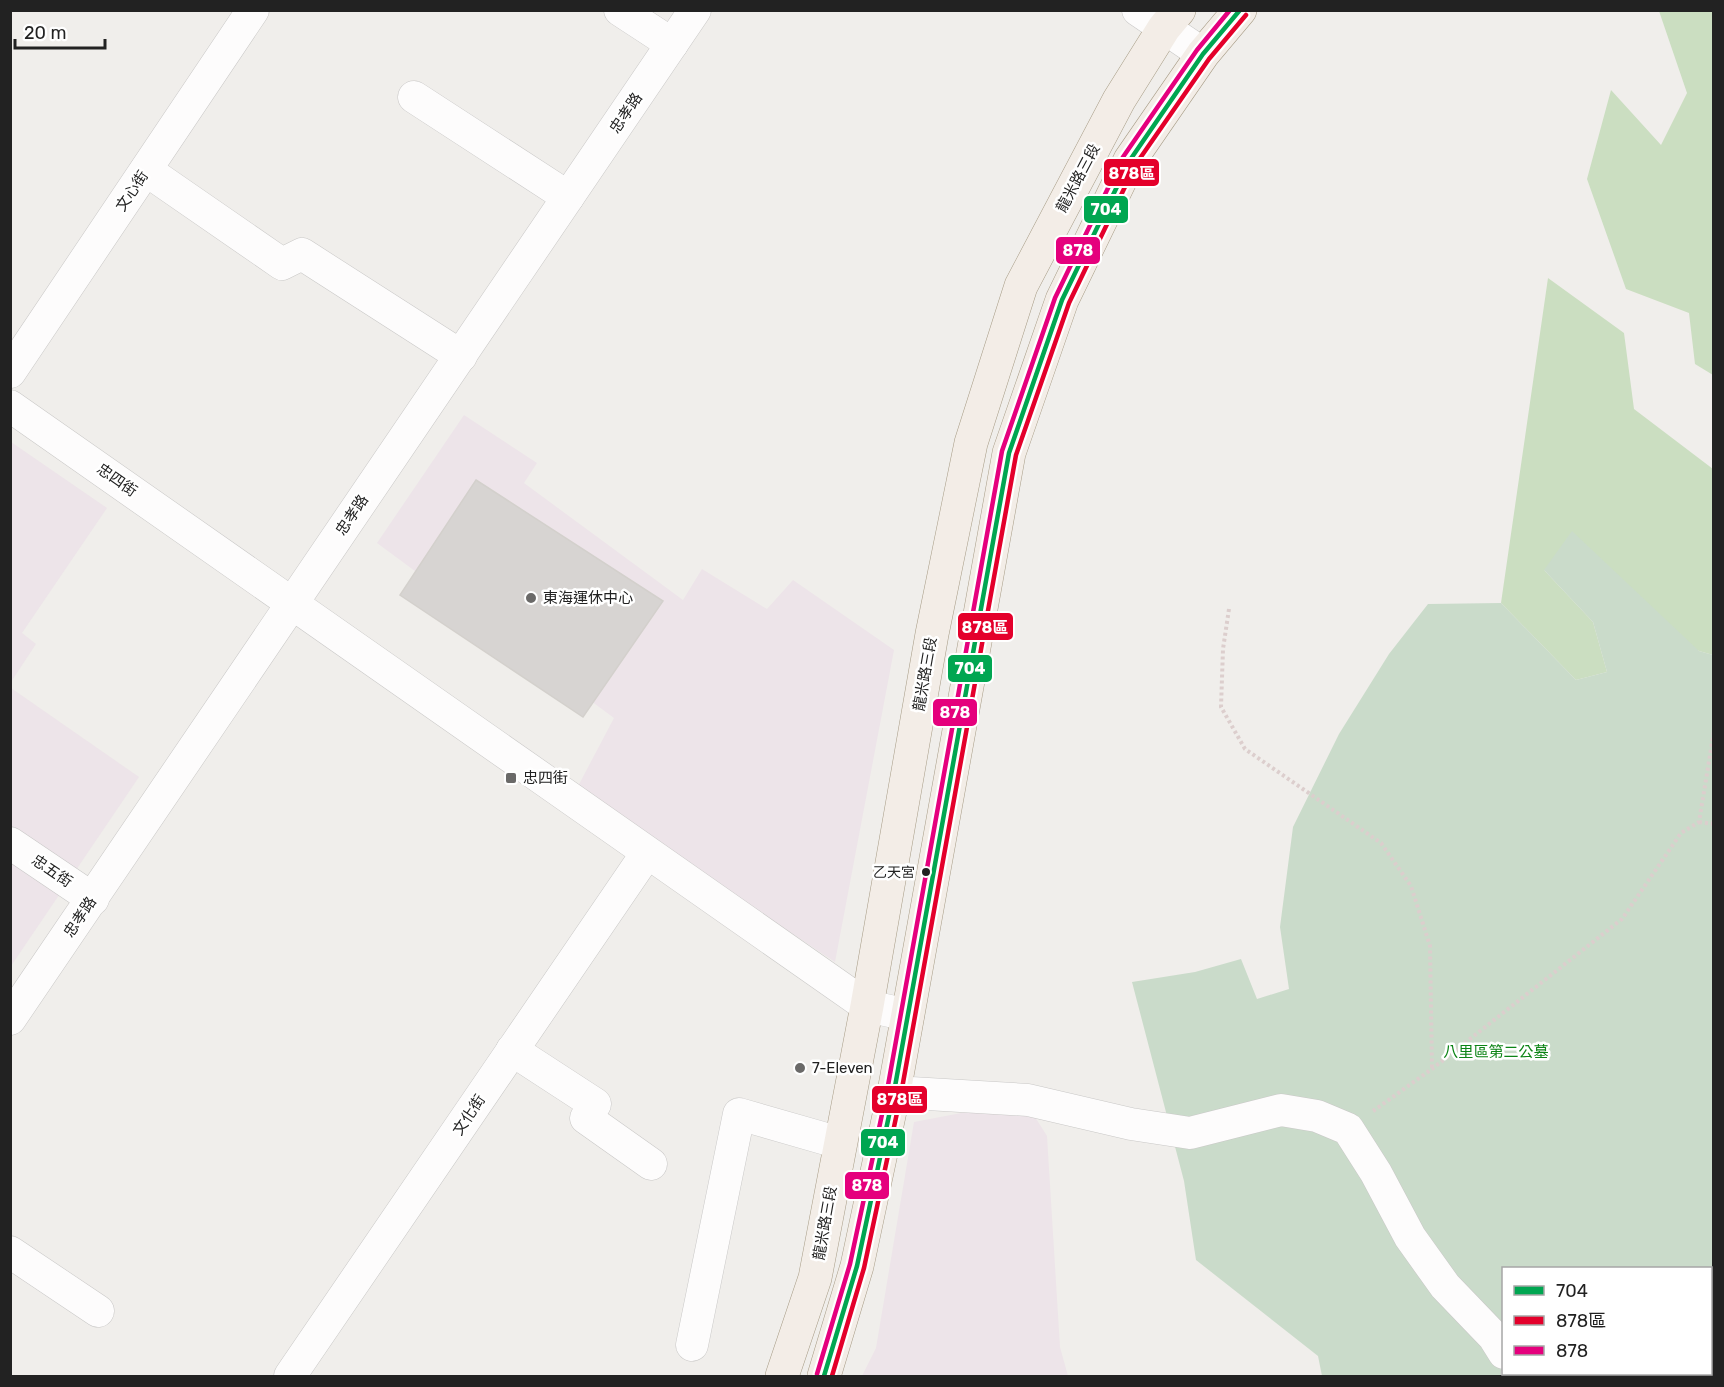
<svg xmlns="http://www.w3.org/2000/svg" width="1724" height="1387" font-family="Rubik,'Noto Sans TC',sans-serif">
<style>
.industrial{fill:#ede4e9}
.forest{fill:#cbdec1}
.cemetery{fill:#cadbca;fill-rule:evenodd}
.building{fill:#d7d4d2;stroke:#d3d0cc;stroke-width:1.5}
.lines{fill:none;stroke-linecap:round;stroke-linejoin:round}
.minor-casing{stroke:#c9c8c7;stroke-width:33}
.major-casing{stroke:#a79c86;stroke-width:34}
.path{stroke:#dccecd;stroke-width:4;stroke-dasharray:3 3;stroke-linecap:butt}
.minor{stroke:#fdfcfc;stroke-width:32}
.major{stroke:#f3ede7;stroke-width:33}
.bus-1-casing{stroke:#fff;stroke-width:9}
.bus-2-casing{stroke:#fff;stroke-width:9}
.bus-3-casing{stroke:#fff;stroke-width:9}
.bus-1{stroke:#00a651;stroke-width:4.5}
.bus-2{stroke:#e4002b;stroke-width:4.5}
.bus-3{stroke:#e5007d;stroke-width:4.5}
.poi-dot{fill:#6a6968;stroke:#fff;stroke-width:2}
.bus-dot{fill:#222;stroke:#fff;stroke-width:2}
.labels{text-anchor:middle;dominant-baseline:central;stroke-width:5;stroke-linejoin:round;paint-order:stroke}
.bus-label{font-size:14px;fill:#222;stroke:#fff;text-anchor:end}
.street-label{font-size:15px;fill:#222;stroke:#fff}
.poi-label{font-size:15px;fill:#222;stroke:#fff;text-anchor:start}
.park-label{font-size:15px;fill:#0c8416;stroke:#fff}
.line-badge{stroke:#fff;stroke-width:2}
.badge-label{font-size:16px;text-anchor:middle;font-weight:bold;fill:#fff}
</style>
<rect width="100%" height="100%" fill="#f0eeeb"/>
<g class="industrial">
<polygon points="464,415 537,463 524,483 683,600 702,569 767,609 793,580 894,650 835,962 576,790 614,718 377,543"/>
<polygon points="11,442 107,508 22,633 36,644 11,682"/>
<polygon points="11,688 139,777 11,966"/>
<polygon points="1025,1101 1047,1136 1060,1347 1068,1376 862,1376 876,1348 914,1122"/>
</g>
<g class="forest">
<polygon points="1659,11 1713,11 1713,375 1695,364 1689,313 1626,289 1587,179 1611,90 1661,145 1687,93"/>
<polygon points="1548,278 1624,333 1634,409 1713,469 1713,655 1699,651 1544,570 1593,622 1607,672 1576,680 1501,603"/>
</g>
<path class="cemetery" d="M 1572,531 L 1699,651 L 1713,655 L 1713,1376 L 1322,1376 L 1318,1356 L 1196,1260 L 1184,1181 L 1132,982 L 1195,972 L 1241,959 L 1257,999 L 1289,989 L 1280,927 L 1293,827 L 1339,734 L 1389,654 L 1428,604 L 1501,603 L 1576,680 L 1607,672 L 1593,622 L 1544,570 ZM 1504,1268 L 1710,1268 L 1710,1374 L 1504,1374 Z"/>
<polygon class="building" points="476,480 663,601 583,717 400,595"/>
<g class="lines">
<g class="minor-casing">
<g id="minor">
<polyline points="620,10 672,44"/>
<polyline points="1138,10 1203,54"/>
<polyline points="414,97 568,197"/>
<polyline points="146,170 282,264 302,254 461,356"/>
<polyline points="10,372 253,10"/>
<polyline points="10,406 867,1006 908,1015"/>
<polyline points="10,843 93,899"/>
<polyline points="10,1019 695,10"/>
<polyline points="512,1050 595,1104 586,1118 651,1164"/>
<polyline points="894,1092 1028,1100 1131,1124 1190,1133 1281,1110 1317,1116 1348,1129 1376,1173 1410,1237 1445,1286 1494,1337 1504,1353"/>
<polyline points="10,1252 98,1311"/>
<polyline points="692,1345 739,1114 840,1143"/>
<polyline points="1517,1374 1519,1376"/>
<polyline points="290,1376 647,853"/>
</g>
</g>
<g class="major-casing">
<g id="major">
<polyline points="782,1376 815,1278 867,1006 932,634 971,443 1021,286 1119,100 1164,28 1179,10"/>
<polyline points="824,1376 857,1266 894,1092 1009,453 1062,300 1130,160 1203,54 1240,10"/>
</g>
</g>
<g class="path">
<polyline points="1229,609 1223,649 1221,707 1245,749 1381,843 1411,886 1430,946 1432,1069"/>
<polyline points="1699,822 1714,824"/>
<polyline points="1373,1111 1432,1069 1622,919 1681,833 1699,822 1714,731"/>
</g>
<use href="#minor" class="minor"/>
<use href="#major" class="major"/>
<g class="bus-1-casing">
<polyline id="bus-1" points="824,1376 857,1266 894,1092 1009,453 1062,300 1130,160 1203,54 1240,10"/>
</g>
<g class="bus-2-casing">
<polyline id="bus-2" points="832,1376 864,1268 901,1094 1016,455 1069,303 1136,164 1209,59 1246,15"/>
</g>
<g class="bus-3-casing">
<polyline id="bus-3" points="817,1374 850,1264 887,1091 1002,451 1055,298 1123,157 1197,50 1230,10"/>
</g>
<use href="#bus-1" class="bus-1"/>
<use href="#bus-2" class="bus-2"/>
<use href="#bus-3" class="bus-3"/>
</g>
<g class="poi-dot">
<circle cx="531" cy="598" r="6"/>
<rect x="505" y="772" width="12" height="12" rx="3"/>
<circle cx="800" cy="1068" r="6"/>
</g>
<circle class="bus-dot" cx="926" cy="872" r="5"/>
<g class="labels">
<g class="bus-label">
<text x="915" y="872">乙天宮</text>
</g>
<g class="street-label">
<text transform="translate(626 113) rotate(-56)">忠孝路</text>
<text transform="translate(1078 178) rotate(-62)">龍米路三段</text>
<text transform="translate(132 191) rotate(-56)">文心街</text>
<text transform="translate(117 480) rotate(35)">忠四街</text>
<text transform="translate(352 515) rotate(-56)">忠孝路</text>
<text transform="translate(925 674) rotate(-80)">龍米路三段</text>
<text transform="translate(52 871) rotate(34)">忠五街</text>
<text transform="translate(80 917) rotate(-56)">忠孝路</text>
<text transform="translate(469 1115) rotate(-56)">文化街</text>
<text transform="translate(825 1223) rotate(-80)">龍米路三段</text>
</g>
<g class="poi-label">
<text x="543" y="598">東海運休中心</text>
<text x="523" y="778">忠四街</text>
<text x="812" y="1068">7-Eleven</text>
</g>
<g class="park-label">
<text x="1496" y="1052">八里區第二公墓</text>
</g>
</g>
<g class="line-badge">
<rect x="1103" y="158" width="57" height="29" rx="6" fill="#e4002b"/>
<rect x="1083" y="195" width="46" height="29" rx="6" fill="#00a651"/>
<rect x="1055" y="236" width="46" height="29" rx="6" fill="#e5007d"/>
<rect x="957" y="612" width="57" height="29" rx="6" fill="#e4002b"/>
<rect x="947" y="654" width="46" height="29" rx="6" fill="#00a651"/>
<rect x="932" y="698" width="46" height="29" rx="6" fill="#e5007d"/>
<rect x="871" y="1085" width="57" height="29" rx="6" fill="#e4002b"/>
<rect x="860" y="1128" width="46" height="29" rx="6" fill="#00a651"/>
<rect x="844" y="1171" width="46" height="29" rx="6" fill="#e5007d"/>
</g>
<g class="badge-label">
<text x="1132" y="179">878區</text>
<text x="1106" y="215">704</text>
<text x="1078" y="256">878</text>
<text x="985" y="633">878區</text>
<text x="970" y="674">704</text>
<text x="955" y="718">878</text>
<text x="900" y="1105">878區</text>
<text x="883" y="1148">704</text>
<text x="867" y="1191">878</text>
</g>
<rect width="1724" height="1387" fill="none" stroke="#222222" stroke-width="24"/>
<rect x="1502" y="1267" width="210" height="108" fill="#ffffff" stroke="#a7a7a7" stroke-width="1.5"/>
<rect x="1514" y="1286" width="30" height="9" fill="#00a651" stroke="#a7a7a7" stroke-width="1.5"/>
<text x="1556" y="1297" font-size="18" fill="#222222">704</text>
<rect x="1514" y="1316" width="30" height="9" fill="#e4002b" stroke="#a7a7a7" stroke-width="1.5"/>
<text x="1556" y="1327" font-size="18" fill="#222222">878區</text>
<rect x="1514" y="1346" width="30" height="9" fill="#e5007d" stroke="#a7a7a7" stroke-width="1.5"/>
<text x="1556" y="1357" font-size="18" fill="#222222">878</text>
<path d="M15 39v9h90v-9" fill="none" stroke="#222222" stroke-width="3"/>
<text x="24" y="39" font-size="18" fill="#222222" stroke="#ffffff" stroke-width="4.5" paint-order="stroke">20 m</text>
</svg>
